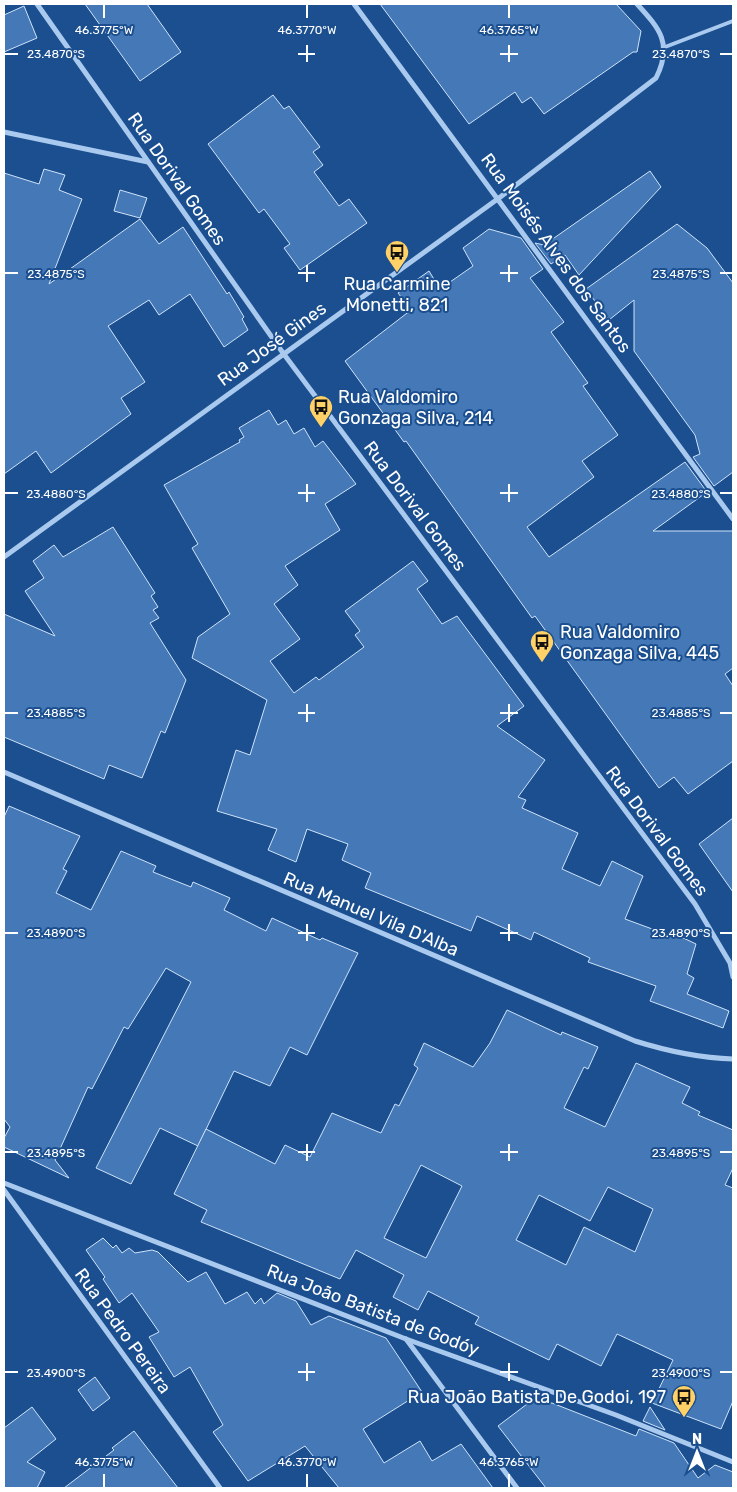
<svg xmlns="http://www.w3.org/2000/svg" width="737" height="1492" font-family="Rubik,sans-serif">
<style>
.building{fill:#4478b7;stroke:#cfe3fa;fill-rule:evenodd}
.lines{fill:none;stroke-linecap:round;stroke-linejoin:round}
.service{stroke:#a9c9ee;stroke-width:4}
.minor{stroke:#a9c9ee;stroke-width:5}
.ticks{fill:none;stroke:#fff;stroke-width:2}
.labels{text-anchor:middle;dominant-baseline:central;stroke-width:4;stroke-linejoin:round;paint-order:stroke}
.street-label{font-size:18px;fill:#fff;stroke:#1b4f8f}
.poi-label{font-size:18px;fill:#fff;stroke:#1b4f8f;text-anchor:start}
.ticks-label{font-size:12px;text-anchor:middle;fill:#fff;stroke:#1b4f8f;stroke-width:4;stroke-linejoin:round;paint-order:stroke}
</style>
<rect width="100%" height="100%" fill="#1b4f8f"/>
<g class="building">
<polygon points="85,4 147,4 181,52 140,81"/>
<polygon points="380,4 616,4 641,31 637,52 633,52 544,114 531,97 522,103 515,92 469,124"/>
<polygon points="24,6 37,38 4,52 4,15"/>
<polygon points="273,95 284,109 289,106 320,147 313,152 323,165 314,172 339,206 349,199 367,223 300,270 284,248 290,244 264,209 259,213 208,144"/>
<polygon points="44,169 65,175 59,190 82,199 49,284 140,219 159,244 183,227 227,294 229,292 244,317 242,319 248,330 224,347 190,294 159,315 149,300 108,326 145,382 121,398 131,414 51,473 36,451 4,474 4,173 39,184"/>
<polygon points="650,171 661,187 579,275 565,255 551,264 535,243 544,245"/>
<polygon points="120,190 147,198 140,218 114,211"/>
<polygon points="677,224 707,248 733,283 733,472 714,486 693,457 700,454 695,435 634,351 634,300 609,320 586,289"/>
<polygon points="489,229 521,238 543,269 530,278 564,322 551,332 588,383 583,386 618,435 582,461 594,477 527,527 549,557 685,462 707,492 653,531 733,531 733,668 725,674 733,686 733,761 688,794 674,777 659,788 535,616 532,618 406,441 404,442 345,361 411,310 398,293 429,271 440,289 473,266 463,248"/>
<polygon points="269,410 278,425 286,420 294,434 304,428 315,447 323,441 356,484 325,504 340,530 285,566 298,585 274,604 300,639 270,661 294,693 316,677 319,680 364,647 355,635 360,631 345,611 413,561 428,581 417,589 442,624 457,616 524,706 497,726 545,760 518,797 526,800 522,808 578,833 562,869 600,886 612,861 643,876 625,919 674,937 675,934 696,944 687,974 694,978 687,994 729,1011 723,1028 650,1001 656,986 588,962 590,958 534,932 531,940 477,916 471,931 365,888 371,873 342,860 348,844 307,829 296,862 268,850 277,829 217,811 236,750 250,755 267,700 192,658 198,637 230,614 192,548 198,544 164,485 240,442 239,440 244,437 239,428"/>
<polygon points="113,527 155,593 151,596 158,607 153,610 159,618 150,623 186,680 165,733 161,731 142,778 109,765 104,779 4,737 4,614 55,636 25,591 44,578 33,561 54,545 63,557"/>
<polygon points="9,806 80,836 63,869 67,871 56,893 91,910 121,851 156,866 153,872 191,887 193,882 230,898 224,910 266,931 272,918 320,940 322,938 358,953 307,1055 290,1047 270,1086 234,1071 198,1146 160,1128 131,1184 96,1168 191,982 166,968 128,1029 124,1027 92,1089 88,1087 55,1160 69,1178 4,1147 4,1138 10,1127 4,1119 4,817"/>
<polygon points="733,818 733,892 699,844"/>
<path d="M 507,1010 L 561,1035 L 562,1032 L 598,1047 L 588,1069 L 584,1067 L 564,1108 L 605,1127 L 636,1063 L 690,1087 L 682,1103 L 700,1112 L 698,1115 L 733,1130 L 733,1168 L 725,1185 L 733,1188 L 733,1401 L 721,1429 L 652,1403 L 673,1360 L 617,1334 L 601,1366 L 557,1344 L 549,1360 L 475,1324 L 479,1317 L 428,1291 L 418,1310 L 393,1297 L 404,1275 L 356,1250 L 340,1279 L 201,1222 L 207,1210 L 174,1194 L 206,1129 L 275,1164 L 285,1145 L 310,1157 L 332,1113 L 381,1133 L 395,1104 L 399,1106 L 418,1068 L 414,1065 L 424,1043 L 473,1067 L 490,1043 ZM 421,1165 L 462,1186 L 426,1258 L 384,1238 ZM 608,1187 L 653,1209 L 635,1252 L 584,1227 L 566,1265 L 516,1240 L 539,1195 L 590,1221 Z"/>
<polygon points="103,1238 113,1248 116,1245 122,1253 129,1248 135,1253 152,1250 158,1252 188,1282 206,1272 225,1304 247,1292 255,1304 261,1298 264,1304 277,1293 296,1301 311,1325 329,1316 386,1338 422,1392 363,1429 384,1463 420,1441 432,1461 461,1444 493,1488 339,1488 305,1446 248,1481 213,1432 223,1425 190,1367 174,1377 149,1337 159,1332 132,1293 119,1303 103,1279 105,1277 86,1250"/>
<polygon points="95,1377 110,1398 93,1411 78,1390"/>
<polygon points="535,1398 539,1403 552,1403 636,1436 639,1429 674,1443 698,1478 715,1465 733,1472 733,1488 546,1488 498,1426"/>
<polygon points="32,1407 56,1439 27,1462 45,1472 37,1488 4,1488 4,1428"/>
<polygon points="650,1407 665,1430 643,1421"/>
<polygon points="134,1431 178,1488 64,1488 114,1450 112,1448"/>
</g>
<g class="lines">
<polyline class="service" points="665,47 733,21"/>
<g class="minor">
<polyline points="37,4 283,353 695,904 730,963 733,977"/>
<polyline points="354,4 733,519"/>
<polyline points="4,132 148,162"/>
<path d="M 4,557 L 499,198 L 656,78 C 673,44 660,29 637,4"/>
<path d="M 4,772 L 635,1041 C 667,1051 699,1058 733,1059"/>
<polyline points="4,1183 406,1339 616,1415 733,1462"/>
<polyline points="4,1190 220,1488"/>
<polyline points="406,1339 517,1488"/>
</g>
</g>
<path class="ticks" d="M 104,5 L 104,18M 307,5 L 307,18M 509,5 L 509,18M 307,45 L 307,62M 509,45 L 509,62M 5,54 L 18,54M 298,54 L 315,54M 500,54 L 518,54M 720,54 L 732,54M 307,265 L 307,282M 509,265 L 509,282M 5,273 L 18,273M 298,273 L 315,273M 500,273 L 518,273M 720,273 L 732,273M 307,484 L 307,502M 509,484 L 509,502M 5,493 L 18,493M 298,493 L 315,493M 500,493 L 518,493M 720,493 L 732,493M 307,704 L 307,722M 509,704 L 509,722M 5,713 L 18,713M 298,713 L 315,713M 500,713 L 518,713M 720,713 L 732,713M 307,924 L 307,941M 509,924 L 509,941M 5,933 L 18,933M 298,933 L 315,933M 500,933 L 518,933M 720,933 L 732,933M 307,1144 L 307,1161M 509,1144 L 509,1161M 5,1152 L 18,1152M 298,1152 L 315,1152M 500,1152 L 518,1152M 720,1152 L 732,1152M 307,1363 L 307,1381M 509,1363 L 509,1381M 5,1372 L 18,1372M 298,1372 L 315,1372M 500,1372 L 518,1372M 720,1372 L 732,1372M 104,1474 L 104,1487M 307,1474 L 307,1487M 509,1474 L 509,1487"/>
<defs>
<g id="bus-pin" transform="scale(1.25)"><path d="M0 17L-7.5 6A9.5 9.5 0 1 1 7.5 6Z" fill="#ffd166" stroke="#1b4f8f"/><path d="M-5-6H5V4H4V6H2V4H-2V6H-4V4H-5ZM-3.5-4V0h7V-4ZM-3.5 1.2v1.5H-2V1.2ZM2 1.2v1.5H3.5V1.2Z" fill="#111"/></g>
</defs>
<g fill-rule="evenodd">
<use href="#bus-pin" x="397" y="252"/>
<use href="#bus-pin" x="321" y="407"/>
<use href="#bus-pin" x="542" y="642"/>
<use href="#bus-pin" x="684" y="1397"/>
</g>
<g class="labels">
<g class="street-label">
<text transform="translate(177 179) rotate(55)">Rua Dorival Gomes</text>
<text transform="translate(556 253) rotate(54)">Rua Moisés Alves dos Santos</text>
<text transform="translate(272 344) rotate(-36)">Rua José Gines</text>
<text transform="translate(415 506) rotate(53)">Rua Dorival Gomes</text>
<text transform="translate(657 831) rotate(53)">Rua Dorival Gomes</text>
<text transform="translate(371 914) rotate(23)">Rua Manuel Vila D'Alba</text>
<text transform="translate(373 1310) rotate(21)">Rua João Batista de Godóy</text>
<text transform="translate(123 1331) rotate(54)">Rua Pedro Pereira</text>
</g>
<g class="poi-label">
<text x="397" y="284" text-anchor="middle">Rua Carmine<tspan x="397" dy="21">Monetti, 821</tspan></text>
<text x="338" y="397">Rua Valdomiro<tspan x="338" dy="21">Gonzaga Silva, 214</tspan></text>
<text x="560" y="632">Rua Valdomiro<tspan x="560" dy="21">Gonzaga Silva, 445</tspan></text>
<text x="666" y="1397" text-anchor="end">Rua João Batista De Godoi, 197</text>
</g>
</g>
<g class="ticks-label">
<text x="104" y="34">46.3775°W</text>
<text x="307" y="34">46.3770°W</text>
<text x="509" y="34">46.3765°W</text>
<text x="56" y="58">23.4870°S</text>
<text x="681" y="58">23.4870°S</text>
<text x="56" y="278">23.4875°S</text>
<text x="681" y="278">23.4875°S</text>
<text x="56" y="498">23.4880°S</text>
<text x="681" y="498">23.4880°S</text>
<text x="56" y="717">23.4885°S</text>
<text x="681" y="717">23.4885°S</text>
<text x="56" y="937">23.4890°S</text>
<text x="681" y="937">23.4890°S</text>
<text x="56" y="1157">23.4895°S</text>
<text x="681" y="1157">23.4895°S</text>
<text x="56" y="1377">23.4900°S</text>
<text x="681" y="1377">23.4900°S</text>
<text x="104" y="1466">46.3775°W</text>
<text x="307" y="1466">46.3770°W</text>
<text x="509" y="1466">46.3765°W</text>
</g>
<rect width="737" height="1492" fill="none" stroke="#ffffff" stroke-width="10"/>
<g transform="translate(697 1452)" stroke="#1b4f8f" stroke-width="4" paint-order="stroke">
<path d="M0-4L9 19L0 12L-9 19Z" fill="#ffffff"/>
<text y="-8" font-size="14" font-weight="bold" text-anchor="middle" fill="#ffffff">N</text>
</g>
</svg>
